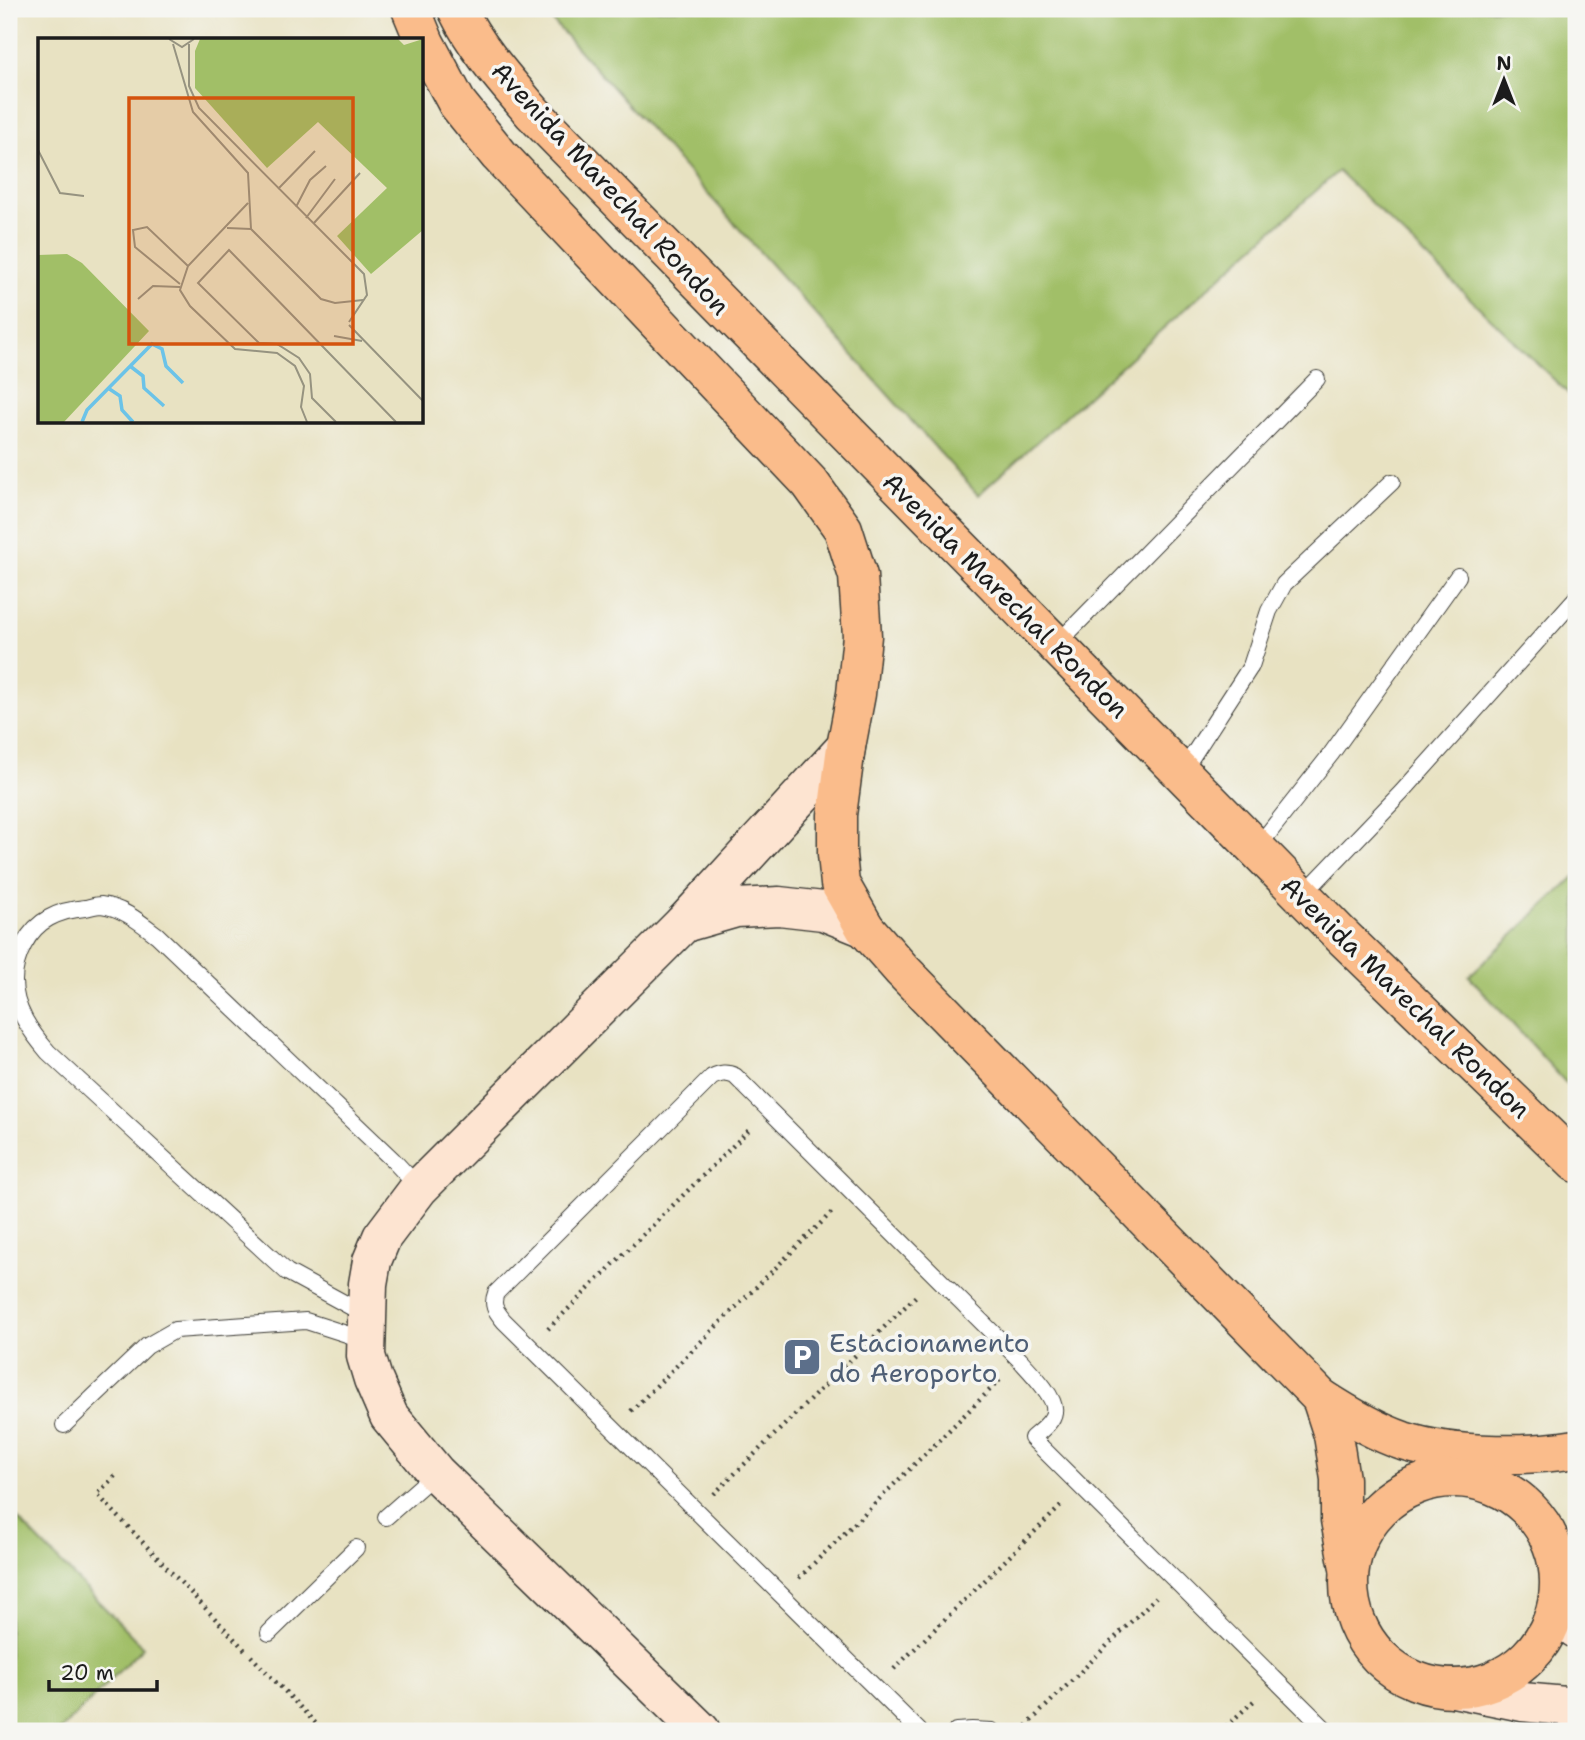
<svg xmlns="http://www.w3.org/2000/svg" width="1585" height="1740" font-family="'Shantell Sans',sans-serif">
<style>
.green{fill:#a1bf67;stroke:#5e6e42;stroke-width:2}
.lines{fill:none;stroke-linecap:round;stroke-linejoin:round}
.lane-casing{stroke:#3b3a35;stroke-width:18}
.secondary-casing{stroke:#3b3a35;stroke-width:41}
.primary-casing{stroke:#3b3a35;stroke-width:41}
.path{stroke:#3b3a35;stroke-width:4.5;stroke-dasharray:2 5;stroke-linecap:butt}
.lane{stroke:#fff;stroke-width:16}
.secondary{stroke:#fde4d1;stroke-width:38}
.primary{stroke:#fabc8b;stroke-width:38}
.labels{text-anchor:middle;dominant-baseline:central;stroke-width:7;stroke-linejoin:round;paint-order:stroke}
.street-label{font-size:26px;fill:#1c1c1c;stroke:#f6f6f2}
.service-label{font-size:26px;fill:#4e5e75;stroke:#f6f6f2;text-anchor:start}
.inset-river{fill:none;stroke:#6bc3e8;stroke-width:3.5}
.inset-road{fill:none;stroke:#969380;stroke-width:2}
.view{fill:#d4530e;fill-opacity:0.15;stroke:#d4530e;stroke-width:3.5}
.inset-edge{fill:none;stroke:#1c1c1c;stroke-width:3.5}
</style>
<rect width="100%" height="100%" fill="#f6f6f2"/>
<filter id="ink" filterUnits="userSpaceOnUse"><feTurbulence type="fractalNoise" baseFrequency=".0143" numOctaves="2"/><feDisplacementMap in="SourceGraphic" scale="14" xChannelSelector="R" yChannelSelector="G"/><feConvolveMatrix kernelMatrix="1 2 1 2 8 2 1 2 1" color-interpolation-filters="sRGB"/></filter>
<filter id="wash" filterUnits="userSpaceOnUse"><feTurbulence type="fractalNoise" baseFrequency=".00686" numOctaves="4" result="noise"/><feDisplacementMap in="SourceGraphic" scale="28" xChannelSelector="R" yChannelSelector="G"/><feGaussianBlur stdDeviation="1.57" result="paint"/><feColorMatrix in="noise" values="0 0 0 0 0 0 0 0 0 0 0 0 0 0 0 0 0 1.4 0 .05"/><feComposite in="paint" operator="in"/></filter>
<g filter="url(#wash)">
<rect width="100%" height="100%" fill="#e8e2c2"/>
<g class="green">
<polygon points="542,9 1576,9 1576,401 1338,171 978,495"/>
<polygon points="1576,875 1576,1094 1469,976"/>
<polygon points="9,1510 143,1647 60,1731 9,1731"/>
</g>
</g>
<g filter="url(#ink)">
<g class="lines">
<g class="lane-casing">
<g id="lane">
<polyline points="1056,645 1317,379"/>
<polyline points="1182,772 1251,666 1269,611 1284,584 1392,482"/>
<polyline points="1256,849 1331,754 1458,576"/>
<polyline points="1302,896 1402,792 1576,598"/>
<path d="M 366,1315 L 287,1272 L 48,1052 C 31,1032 14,1009 14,981 C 14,957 28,929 49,918 C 60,912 73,909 85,908 C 90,907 96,905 101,905 C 122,907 141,923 157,935 L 393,1160 L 419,1188"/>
<polyline points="64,1425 147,1346 175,1330 306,1321 365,1340"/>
<polyline points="386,1517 436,1473"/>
<polyline points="269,1633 356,1548"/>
<path d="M 919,1731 L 504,1321 C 496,1311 491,1306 496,1293 L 712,1077 C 721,1073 726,1072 735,1076 L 1020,1360 C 1030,1371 1057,1398 1054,1412 C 1053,1422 1039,1432 1032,1438 L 1327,1731"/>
<polyline points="956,1731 972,1730 992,1731"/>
</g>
</g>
<g class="secondary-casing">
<g id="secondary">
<polyline points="684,923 736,908 779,906 823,911 865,928"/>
<polyline points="1557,1607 1576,1629"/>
<polyline points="1453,1688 1522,1702 1576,1707"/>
<polyline points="701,1731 436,1473 389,1416 373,1379 366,1356 368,1284 372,1261 382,1237 419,1188 684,923 846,747"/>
</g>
</g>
<g class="primary-casing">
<g id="primary">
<path d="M 411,9 L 425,43 L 457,103 L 499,155 L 810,483 L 843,529 L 858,576 L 862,636 L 856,694 L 846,747 L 837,815 L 837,854 L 840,884 L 865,928 L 902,970 L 1321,1398 C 1347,1415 1374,1431 1403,1441 C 1453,1457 1525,1457 1576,1449"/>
<path d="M 457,9 C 476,48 505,80 533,113 L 1341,935 L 1576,1163"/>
<polyline points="1321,1398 1333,1435 1340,1479 1340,1520 1349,1568"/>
<circle cx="1454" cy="1583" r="105"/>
</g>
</g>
<g class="path">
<polyline points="548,1329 751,1128"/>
<polyline points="631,1411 834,1210"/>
<polyline points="115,1476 97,1494 245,1650"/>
<polyline points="714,1494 918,1294"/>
<polyline points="799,1578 1002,1378"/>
<polyline points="251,1656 323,1731"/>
<polyline points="894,1669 1063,1504"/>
<polyline points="1021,1731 1156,1597"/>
<polyline points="1221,1731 1257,1698"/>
</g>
<use href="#lane" class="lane"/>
<use href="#secondary" class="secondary"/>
<use href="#primary" class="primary"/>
</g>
</g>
<defs>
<g id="parking-square" transform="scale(2.0125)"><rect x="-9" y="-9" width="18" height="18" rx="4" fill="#5c6f8a" stroke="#f6f6f2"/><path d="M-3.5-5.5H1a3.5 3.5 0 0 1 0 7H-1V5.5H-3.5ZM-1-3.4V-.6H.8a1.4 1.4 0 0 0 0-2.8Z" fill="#fff"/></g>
</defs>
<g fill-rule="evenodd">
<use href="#parking-square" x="802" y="1357"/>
</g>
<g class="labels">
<g class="street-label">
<text transform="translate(611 188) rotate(47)">Avenida Marechal Rondon</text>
<text transform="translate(1006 595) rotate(45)">Avenida Marechal Rondon</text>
<text transform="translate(1406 997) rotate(44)">Avenida Marechal Rondon</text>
</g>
<g class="service-label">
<text x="829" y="1342">Estacionamento<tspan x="829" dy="30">do Aeroporto</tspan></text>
</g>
</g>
<g transform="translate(38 38)">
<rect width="385" height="385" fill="#e8e2c2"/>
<path d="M 162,1 L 360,1 L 366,7 L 385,1 L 385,192 L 333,236 L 299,198 L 349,150 L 280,84 L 229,130 L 157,50 L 157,13 ZM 29,216 L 44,225 L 111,293 L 26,384 L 0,384 L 0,217 Z" fill="#a1bf67"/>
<path class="inset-river" d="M 92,328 L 105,338 L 106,350 L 126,368M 70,350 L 82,358 L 84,372 L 95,384M 44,384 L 49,372 L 114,306 L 124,311 L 128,328 L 145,345"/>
<path class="inset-road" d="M 131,1 L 144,9 L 156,1M 135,6 L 155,74 L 210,135 L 213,191 L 283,261 L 297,265 L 325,262M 151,6 L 151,48 L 161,70 L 326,236 L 329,257 L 311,284M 0,112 L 22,155 L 46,158M 240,151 L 277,113M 210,165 L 150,228 L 142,252 L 152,268 L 197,311 L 239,315 L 257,328 L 266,348 L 263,369 L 269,384M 258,169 L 272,142 L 288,128M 268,180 L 297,141M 275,186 L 322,135M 189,190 L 213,191M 142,246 L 97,209 L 95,192 L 109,189 L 150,228M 100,261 L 115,248 L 142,249M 311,287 L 385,363M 296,298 L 324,303M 298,384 L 274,360 L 272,336 L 261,320 L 239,306 L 221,305 L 160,245 L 191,212 L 358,384"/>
<path class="view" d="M 91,60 L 315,60 L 315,306 L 91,306 Z"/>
<rect width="385" height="385" class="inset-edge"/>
</g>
<rect width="1585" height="1740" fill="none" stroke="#f6f6f2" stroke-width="35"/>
<g transform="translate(1504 80)" stroke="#f6f6f2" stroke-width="5" paint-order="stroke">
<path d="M0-5L12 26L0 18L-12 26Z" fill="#1c1c1c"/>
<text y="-10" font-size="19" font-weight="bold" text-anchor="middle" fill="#1c1c1c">N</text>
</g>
<path d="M49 1680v10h108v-10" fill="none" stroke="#1c1c1c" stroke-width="3.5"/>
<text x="60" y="1680" font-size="21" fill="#1c1c1c" stroke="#f6f6f2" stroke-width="5" paint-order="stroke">20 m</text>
</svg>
